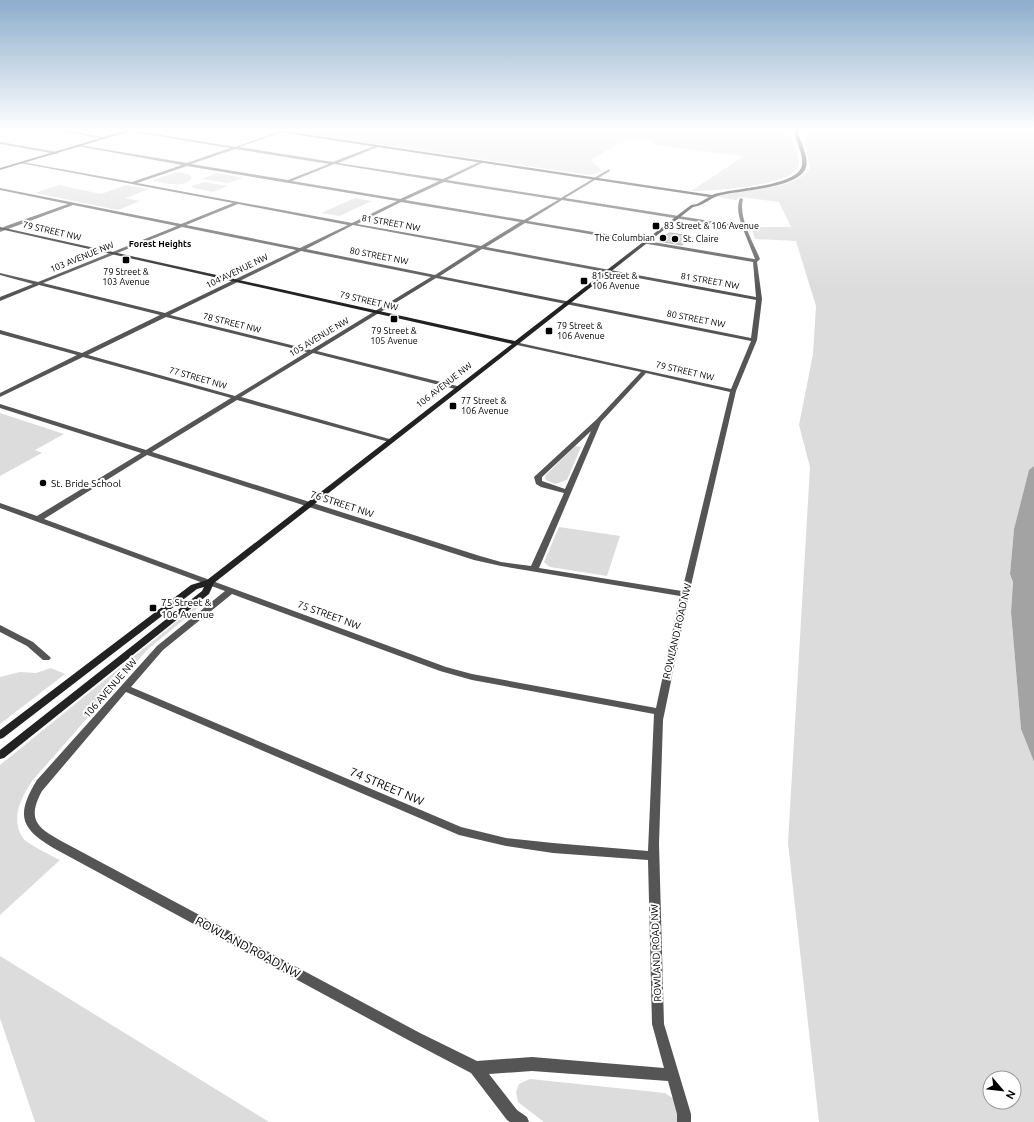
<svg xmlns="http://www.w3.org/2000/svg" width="1034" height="1122" font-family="Ubuntu,sans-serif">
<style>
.green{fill:#dcdcdc;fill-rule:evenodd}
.water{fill:#a3a3a3}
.building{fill:#c4c4c4;stroke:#999}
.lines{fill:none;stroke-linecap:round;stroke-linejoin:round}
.street{fill:#555;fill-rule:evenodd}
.secondary{fill:#222;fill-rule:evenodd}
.poi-dot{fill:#000;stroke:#fff;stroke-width:1.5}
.labels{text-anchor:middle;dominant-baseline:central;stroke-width:4;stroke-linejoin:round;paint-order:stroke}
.far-street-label{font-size:9px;fill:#000;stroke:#fff}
.far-poi-label{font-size:9px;fill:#000;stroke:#fff;text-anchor:start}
.far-neighbourhood-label{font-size:9px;font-weight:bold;fill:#000;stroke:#fff}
.poi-label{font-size:10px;fill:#000;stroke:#fff;text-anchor:start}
.street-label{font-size:10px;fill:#000;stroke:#fff}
.near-street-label{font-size:12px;fill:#000;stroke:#fff}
</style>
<rect width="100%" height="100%" fill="#fff"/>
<g class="green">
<path d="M 284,131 L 790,131 C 791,142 800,154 799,164 C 799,186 708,191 691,191 L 744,156 L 657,145 C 636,129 610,149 592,159 L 591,161 L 602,171 L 590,175 Z"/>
<path d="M 806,131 L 1034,131 L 1034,466 L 1029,471 L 1014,529 L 1010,574 L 1013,582 L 1011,612 L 1021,729 L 1034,762 L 1034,1122 L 819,1122 L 788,843 L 810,467 L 799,425 L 813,354 L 816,306 L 796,241 L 755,239 L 751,227 L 791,227 L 779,202 L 740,197 L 736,200 L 718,197 C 746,187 790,192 810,169 L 805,143 ZM 990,1078 L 1014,1078 L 1014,1102 L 990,1102 Z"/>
<path d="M 176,172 L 188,174 L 192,178 C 183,189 167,183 154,181 L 154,180 Z"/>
<polygon points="217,173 243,178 228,183 201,179"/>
<polygon points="205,182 228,186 213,192 194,188 191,186"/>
<polygon points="59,185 101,194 126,185 149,189 125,198 140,201 118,210 35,193"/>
<polygon points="355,198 372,201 339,216 321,213"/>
<polygon points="0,413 64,434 35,450 42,453 0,476"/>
<polygon points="575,446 581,447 567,480 555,484 546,480 545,476"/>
<polygon points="559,527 620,536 607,576 550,567 544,562"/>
<path d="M 211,597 L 147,650 L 32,781 C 21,798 10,819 23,838 C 27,844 52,856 60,860 L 0,915 L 0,765 L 201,602 Z"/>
<polygon points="51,668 65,674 0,724 0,677 20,672 36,673"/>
<polygon points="0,956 269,1122 35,1122 0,1018"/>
<polygon points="530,1079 665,1093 674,1099 679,1122 544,1122 518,1102 516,1092 519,1084"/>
</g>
<polygon class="water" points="1034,466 1034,762 1021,729 1011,612 1013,582 1010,574 1014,529 1029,470"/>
<polygon class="building" points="669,233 671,233 691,236 682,245 659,241"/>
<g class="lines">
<g class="street">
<polygon points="61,131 71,131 107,138 105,139"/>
<path d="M 127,131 L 137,131 L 235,147 L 281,131 L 281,133 L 239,147 L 333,162 L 377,145 L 378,147 L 338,163 L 443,179 L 481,161 L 482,163 L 447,180 L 561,198 L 609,169 L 610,171 L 565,198 L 742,226 C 739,217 736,208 740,198 L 743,199 C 738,217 753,242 760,259 L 757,262 L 762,299 L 757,340 L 736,391 L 689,594 L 663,720 L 659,844 L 664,1024 L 691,1114 L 691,1122 L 677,1122 L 677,1114 L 668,1081 L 532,1071 L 489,1074 L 517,1110 L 527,1117 L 529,1122 L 510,1122 L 507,1120 L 471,1073 L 410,1041 L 57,850 C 22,830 14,817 37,780 L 157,646 L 225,591 L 0,508 L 0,503 L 37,516 L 141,453 L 0,408 L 0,404 L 146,450 L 231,398 L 83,357 L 0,397 L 0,393 L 77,355 L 0,334 L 0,330 L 82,353 L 160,315 L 39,285 L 0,301 L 0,297 L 33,284 L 0,275 L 0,273 L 38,282 L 177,226 L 73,205 L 0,232 L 0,229 L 6,226 L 68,204 L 0,190 L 0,188 L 181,224 L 233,203 L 20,163 L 22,162 L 132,182 L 182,165 L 77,146 L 79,145 L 187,163 L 230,148 ZM 235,149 L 329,164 L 288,180 L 191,164 ZM 334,164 L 439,181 L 400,199 L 292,181 ZM 187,166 L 397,201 L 352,223 L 137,183 ZM 444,182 L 558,200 L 524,220 L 405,200 ZM 562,200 L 743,229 L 755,259 L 754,259 L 528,221 ZM 401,202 L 520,222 L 481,246 L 357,224 ZM 238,204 L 348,225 L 300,248 L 186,225 ZM 525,223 L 753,262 L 756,297 L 486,247 ZM 353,225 L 477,248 L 435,275 L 306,249 ZM 182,227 L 296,250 L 165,313 L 43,283 ZM 482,249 L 756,300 L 751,338 L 440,276 ZM 301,251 L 431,277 L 311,350 L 170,315 ZM 436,278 L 751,341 L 731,389 L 515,342 L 514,343 L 517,345 L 641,372 L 597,419 L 534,477 L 536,484 L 541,487 L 564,493 L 531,566 L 501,562 L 480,556 L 152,452 L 237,400 L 389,442 L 393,442 L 393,440 L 241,397 L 313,353 L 459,390 L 461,389 L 461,387 L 317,351 ZM 166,317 L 307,352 L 235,396 L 88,355 ZM 646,373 L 730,392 L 682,591 L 539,568 L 601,422 ZM 591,431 L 565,489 L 542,481 L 542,477 ZM 147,455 L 474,560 L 501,566 L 680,596 L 656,708 L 472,674 L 446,667 L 44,519 ZM 232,594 L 440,671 L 472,680 L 654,714 L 648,851 L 553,843 L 506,838 L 461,827 L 131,687 L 163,650 ZM 126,692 L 459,835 L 506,846 L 553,853 L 648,860 L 652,1024 L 664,1068 L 532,1057 L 477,1061 L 420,1033 L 65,843 C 40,829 25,822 42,791 Z"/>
<polygon points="0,142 57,152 59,153 57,154 0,144"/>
<polygon points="0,625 33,642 49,656 51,658 49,660 43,660 27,646 0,632"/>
</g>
<g class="secondary">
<polygon points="124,131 131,131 0,170 0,168"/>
<path d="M 272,131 L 283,131 L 712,195 C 730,188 801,187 802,164 C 803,153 796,142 794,131 L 798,131 C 800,142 809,156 806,167 C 800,189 737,190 718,196 C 709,199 703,206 693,207 L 214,583 L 209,594 L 4,758 L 0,759 L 0,750 L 202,591 L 204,587 L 197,589 L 3,738 L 0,739 L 0,730 L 191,585 L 207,580 L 512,344 L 0,229 L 0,227 L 515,341 L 691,205 L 697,204 L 709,197 Z"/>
</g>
</g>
<linearGradient id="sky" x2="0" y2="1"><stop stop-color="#8cadcc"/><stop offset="0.45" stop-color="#fff"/><stop offset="1" stop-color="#fff" stop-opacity="0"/></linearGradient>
<rect width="1034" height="288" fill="url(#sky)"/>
<g class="poi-dot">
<rect x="652" y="222" width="8" height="8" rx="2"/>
<circle cx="663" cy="238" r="4"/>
<circle cx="675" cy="239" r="4"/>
<rect x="122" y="256" width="8" height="8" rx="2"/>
<rect x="580" y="277" width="8" height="8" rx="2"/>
<rect x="390" y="315" width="8" height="8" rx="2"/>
<rect x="545" y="327" width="8" height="8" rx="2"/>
<rect x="449" y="402" width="8" height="8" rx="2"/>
<circle cx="43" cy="483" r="4"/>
<rect x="149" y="604" width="8" height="8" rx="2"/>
</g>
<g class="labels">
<g class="far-street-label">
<text transform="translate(391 223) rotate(10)">81 STREET NW</text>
<text transform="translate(52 231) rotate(13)">79 STREET NW</text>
<text transform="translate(379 256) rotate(11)">80 STREET NW</text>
<text transform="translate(82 257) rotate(-22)">103 AVENUE NW</text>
<text transform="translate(237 271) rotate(-26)">104 AVENUE NW</text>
<text transform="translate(710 281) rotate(10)">81 STREET NW</text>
<text transform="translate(369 301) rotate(13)">79 STREET NW</text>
<text transform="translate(696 319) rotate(11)">80 STREET NW</text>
<text transform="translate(232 323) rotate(14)">78 STREET NW</text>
<text transform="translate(319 337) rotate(-31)">105 AVENUE NW</text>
<text transform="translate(685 371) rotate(13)">79 STREET NW</text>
<text transform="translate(198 378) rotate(16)">77 STREET NW</text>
<text transform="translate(444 385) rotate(-38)">106 AVENUE NW</text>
</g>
<g class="far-poi-label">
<text x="664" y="226">83 Street &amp; 106 Avenue</text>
<text x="655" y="238" text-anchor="end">The Columbian</text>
<text x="683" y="239">St. Claire</text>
<text x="126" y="272" text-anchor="middle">79 Street &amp;<tspan x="126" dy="10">103 Avenue</tspan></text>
<text x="592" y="276">81 Street &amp;<tspan x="592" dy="10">106 Avenue</tspan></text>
<text x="557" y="326">79 Street &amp;<tspan x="557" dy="10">106 Avenue</tspan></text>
<text x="394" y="331" text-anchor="middle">79 Street &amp;<tspan x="394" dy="10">105 Avenue</tspan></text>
<text x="461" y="401">77 Street &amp;<tspan x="461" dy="10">106 Avenue</tspan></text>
</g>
<g class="far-neighbourhood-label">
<text x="160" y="244">Forest Heights</text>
</g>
<g class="poi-label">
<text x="51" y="483">St. Bride School</text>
<text x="161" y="602">75 Street &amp;<tspan x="161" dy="12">106 Avenue</tspan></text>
</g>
<g class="street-label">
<text transform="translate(342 504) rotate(18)">76 STREET NW</text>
<text transform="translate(329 615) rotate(20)">75 STREET NW</text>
<text transform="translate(677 631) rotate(-77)">ROWLAND ROAD NW</text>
<text transform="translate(110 688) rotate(-49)">106 AVENUE NW</text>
<text transform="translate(656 953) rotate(-92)">ROWLAND ROAD NW</text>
</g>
<g class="near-street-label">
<text transform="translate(387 786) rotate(23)">74 STREET NW</text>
<text transform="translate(248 947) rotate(28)">ROWLAND ROAD NW</text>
</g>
</g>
<g transform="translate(1002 1090) rotate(118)"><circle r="19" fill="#ffffff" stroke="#999999"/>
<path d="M0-3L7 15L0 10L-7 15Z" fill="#000000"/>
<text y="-6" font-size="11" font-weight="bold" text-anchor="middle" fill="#000000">N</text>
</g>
</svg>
